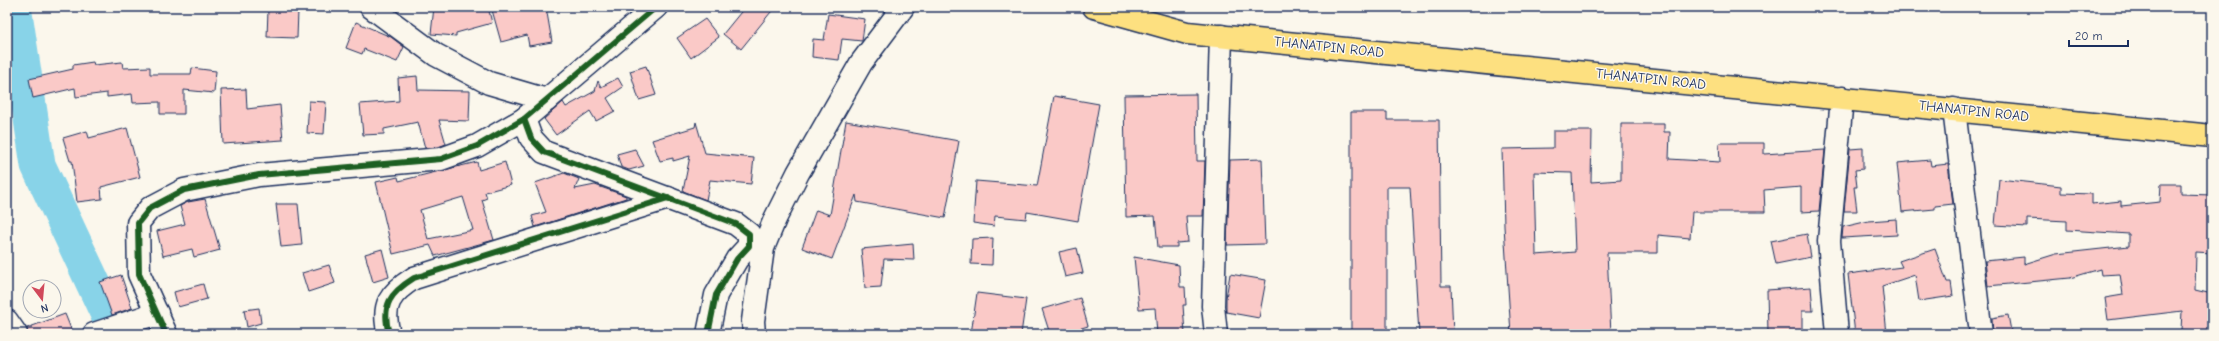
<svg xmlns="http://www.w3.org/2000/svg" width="2219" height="341" font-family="'Comic Neue',sans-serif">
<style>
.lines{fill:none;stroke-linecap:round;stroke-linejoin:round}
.river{stroke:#88d3e8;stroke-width:35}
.building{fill:#fac9c7;stroke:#1b2f5e;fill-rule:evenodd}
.minor-casing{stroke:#1b2f5e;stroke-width:25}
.major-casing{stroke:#1b2f5e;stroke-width:25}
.minor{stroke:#fbf7ec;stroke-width:22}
.major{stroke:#fde080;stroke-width:22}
.cycleway-casing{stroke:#fbf7ec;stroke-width:8}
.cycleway{stroke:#1b5e20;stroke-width:6}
.labels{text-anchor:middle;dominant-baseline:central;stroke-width:3;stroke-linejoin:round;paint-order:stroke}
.street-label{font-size:14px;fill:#1b2f5e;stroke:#fbf7ec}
</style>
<rect width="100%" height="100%" fill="#fbf7ec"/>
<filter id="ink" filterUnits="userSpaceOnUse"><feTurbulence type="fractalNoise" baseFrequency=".025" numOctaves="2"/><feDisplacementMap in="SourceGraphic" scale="8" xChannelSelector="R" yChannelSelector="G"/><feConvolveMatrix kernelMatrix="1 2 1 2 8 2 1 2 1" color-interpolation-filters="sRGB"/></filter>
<g filter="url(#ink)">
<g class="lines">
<polyline class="river" points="14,7 38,165 117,334"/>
</g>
<g class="building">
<polygon points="434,7 488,7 492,23 456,33 456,36 431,34"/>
<polygon points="504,7 546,7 552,42 529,46 527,35 501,42 492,10"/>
<polygon points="745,7 775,7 741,49 723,34"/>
<polygon points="268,10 298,11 297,38 267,37"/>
<polygon points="828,14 865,19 862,41 842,39 839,60 812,57 813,39 824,40"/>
<polygon points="705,19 719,37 691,58 677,38"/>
<polygon points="356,22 391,37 404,47 397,62 364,49 362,54 346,48"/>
<polygon points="93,62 94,65 122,62 123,68 150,67 150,74 191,74 192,68 216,71 214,93 184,90 184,114 160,114 160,102 133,103 132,94 107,97 107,93 76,97 75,88 33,98 29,79 73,69 73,65"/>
<polygon points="646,66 656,95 639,100 630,71"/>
<polygon points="417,76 418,90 470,91 469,121 439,120 446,144 438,147 425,148 418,122 384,129 384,134 363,135 360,104 399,101 398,78"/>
<polygon points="618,78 623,87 607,98 615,111 596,121 590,111 556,135 544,119 563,102 566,107 595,91 598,81 601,87"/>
<polygon points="246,89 247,109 280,105 283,140 223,144 221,90"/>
<polygon points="1196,94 1197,161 1205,161 1203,216 1186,216 1188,242 1177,243 1177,247 1158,247 1155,216 1126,217 1124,95"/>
<polygon points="1054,96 1099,104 1078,221 1027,212 1026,219 995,216 994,226 973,223 976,181 1037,186"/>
<polygon points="309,101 326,102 324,134 307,133"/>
<polygon points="1351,112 1387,112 1387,120 1439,120 1441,286 1451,286 1453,334 1419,334 1410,187 1387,187 1387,334 1351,334"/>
<polygon points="846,121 959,141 945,218 857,202 856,195 832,259 802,248 816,210 830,215"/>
<polygon points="696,122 705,153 754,158 751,184 710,180 706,200 683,191 690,156 673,161 673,158 660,161 652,140 695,127"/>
<path d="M 1621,124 L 1664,124 L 1664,132 L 1670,132 L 1669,159 L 1720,162 L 1719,143 L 1764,143 L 1764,154 L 1825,150 L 1819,211 L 1801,212 L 1801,187 L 1764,190 L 1765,212 L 1692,212 L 1690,238 L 1658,235 L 1658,253 L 1607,253 L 1611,334 L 1511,334 L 1504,226 L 1502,149 L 1553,148 L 1553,131 L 1592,131 L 1591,182 L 1621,180 ZM 1534,172 L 1572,173 L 1575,252 L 1536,255 Z"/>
<polygon points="127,128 140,177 101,187 102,199 77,202 72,161 70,161 63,138 87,131 89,138"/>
<polygon points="1863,148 1863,169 1855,170 1857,187 1854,187 1857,211 1844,211 1850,149"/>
<polygon points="635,149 644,166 629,170 621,167 617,154"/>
<polygon points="1262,159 1265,244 1227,245 1230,160"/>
<polygon points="1930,160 1931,166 1948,164 1953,204 1935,206 1935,209 1902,212 1897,163"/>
<path d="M 477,162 L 479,170 L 505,162 L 511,185 L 485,192 L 487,198 L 482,200 L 494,240 L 435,256 L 430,245 L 393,254 L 376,182 L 398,177 L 399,181 ZM 463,197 L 473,230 L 428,239 L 420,210 Z"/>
<polygon points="564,173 579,179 575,189 595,185 626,196 626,198 535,227 532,216 546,212 535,183"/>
<polygon points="1999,179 2061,186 2061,193 2092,194 2092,204 2121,201 2121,206 2160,202 2161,184 2181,184 2181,194 2212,195 2212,253 2196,252 2195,290 2212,294 2212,332 2181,330 2182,311 2108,320 2105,298 2123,295 2120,274 2101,275 2100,269 2070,278 1988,286 1985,261 2024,257 2024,264 2056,254 2129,246 2129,234 2067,230 2067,221 2027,219 2027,227 1995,225"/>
<polygon points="205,199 220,250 194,257 192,249 163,256 157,231 185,224 180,206 188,202"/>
<polygon points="276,204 298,204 302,245 281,247"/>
<polygon points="1896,219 1897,235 1842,238 1843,227 1869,221"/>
<polygon points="1807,234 1811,257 1776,264 1771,241"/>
<polygon points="993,238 992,265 971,264 972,239"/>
<polygon points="913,244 914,260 884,259 881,287 865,288 861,249"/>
<polygon points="1077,248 1083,273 1065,277 1059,252"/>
<polygon points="382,249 389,277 373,282 365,254"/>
<polygon points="1935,249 1947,282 1951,282 1953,296 1919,301 1915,275 1882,286 1887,334 1855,334 1848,274 1902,267 1899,261"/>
<polygon points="1134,257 1179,265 1180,287 1185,287 1186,305 1183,305 1185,334 1157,334 1155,308 1139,309"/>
<polygon points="329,265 335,283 308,292 302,273"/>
<polygon points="1230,274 1266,280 1259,318 1226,312 1226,298"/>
<polygon points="121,275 132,308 112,315 100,282"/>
<polygon points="203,284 207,299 178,307 174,292"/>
<polygon points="1811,287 1813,311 1802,311 1802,334 1768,334 1767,290"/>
<polygon points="977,293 1026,299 1021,334 971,334"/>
<polygon points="1080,298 1088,326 1062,334 1050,334 1042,309"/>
<polygon points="259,308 261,323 247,327 244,310"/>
<polygon points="65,314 73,334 28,334 27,328"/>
<polygon points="2008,315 2011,331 1993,334 1992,318"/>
</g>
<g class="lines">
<g class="minor-casing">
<g id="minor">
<polyline points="371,7 436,55 489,83 547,100"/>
<polyline points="1954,109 1981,334"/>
<polyline points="524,119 531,138 544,152 736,224 749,234 749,246 737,259 716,295 708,334"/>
<polyline points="7,321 16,334"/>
<polyline points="94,334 157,313"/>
<polyline points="166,334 139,274 138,223 150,208 184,190 259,175 441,159 477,146 524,119 656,7"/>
<path d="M 389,334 C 381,305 390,293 414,278 L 668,198"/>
<polyline points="754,334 753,321 763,248 775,219 798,173 861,63 903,7"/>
<polyline points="1216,334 1213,306 1221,36"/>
<polyline points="1837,334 1829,241 1842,98"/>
</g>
</g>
<g class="major-casing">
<polyline id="major" points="1094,7 1187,33 2212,136"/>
</g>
<use href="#minor" class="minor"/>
<use href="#major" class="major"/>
<g class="cycleway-casing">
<g id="cycleway">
<polyline points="524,119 531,138 544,152 736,224 749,234 749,246 737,259 716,295 708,334"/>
<polyline points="166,334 139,274 138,223 150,208 184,190 259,175 441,159 477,146 524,119 656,7"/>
<path d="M 389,334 C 381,305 390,293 414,278 L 668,198"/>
</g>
</g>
<use href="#cycleway" class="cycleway"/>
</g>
</g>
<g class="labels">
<g class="street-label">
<text transform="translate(1329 47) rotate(6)">THANATPIN ROAD</text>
<text transform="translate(1651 79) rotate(6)">THANATPIN ROAD</text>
<text transform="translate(1974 111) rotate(6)">THANATPIN ROAD</text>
</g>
</g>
<rect width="2219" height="341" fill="none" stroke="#fbf7ec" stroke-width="24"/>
<rect x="12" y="12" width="2195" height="317" fill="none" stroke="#1b2f5e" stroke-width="1.5" filter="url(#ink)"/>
<g transform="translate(42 299) rotate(164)"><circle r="19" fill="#fbf7ec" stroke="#a1a7b3"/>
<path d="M0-3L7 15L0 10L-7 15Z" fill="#d1495b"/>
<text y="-6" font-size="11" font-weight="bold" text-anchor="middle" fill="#1b2f5e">N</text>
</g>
<path d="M2069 40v6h59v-6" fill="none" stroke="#1b2f5e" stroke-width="2"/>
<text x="2075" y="40" font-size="12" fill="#1b2f5e" stroke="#fbf7ec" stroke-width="3" paint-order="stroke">20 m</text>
</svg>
